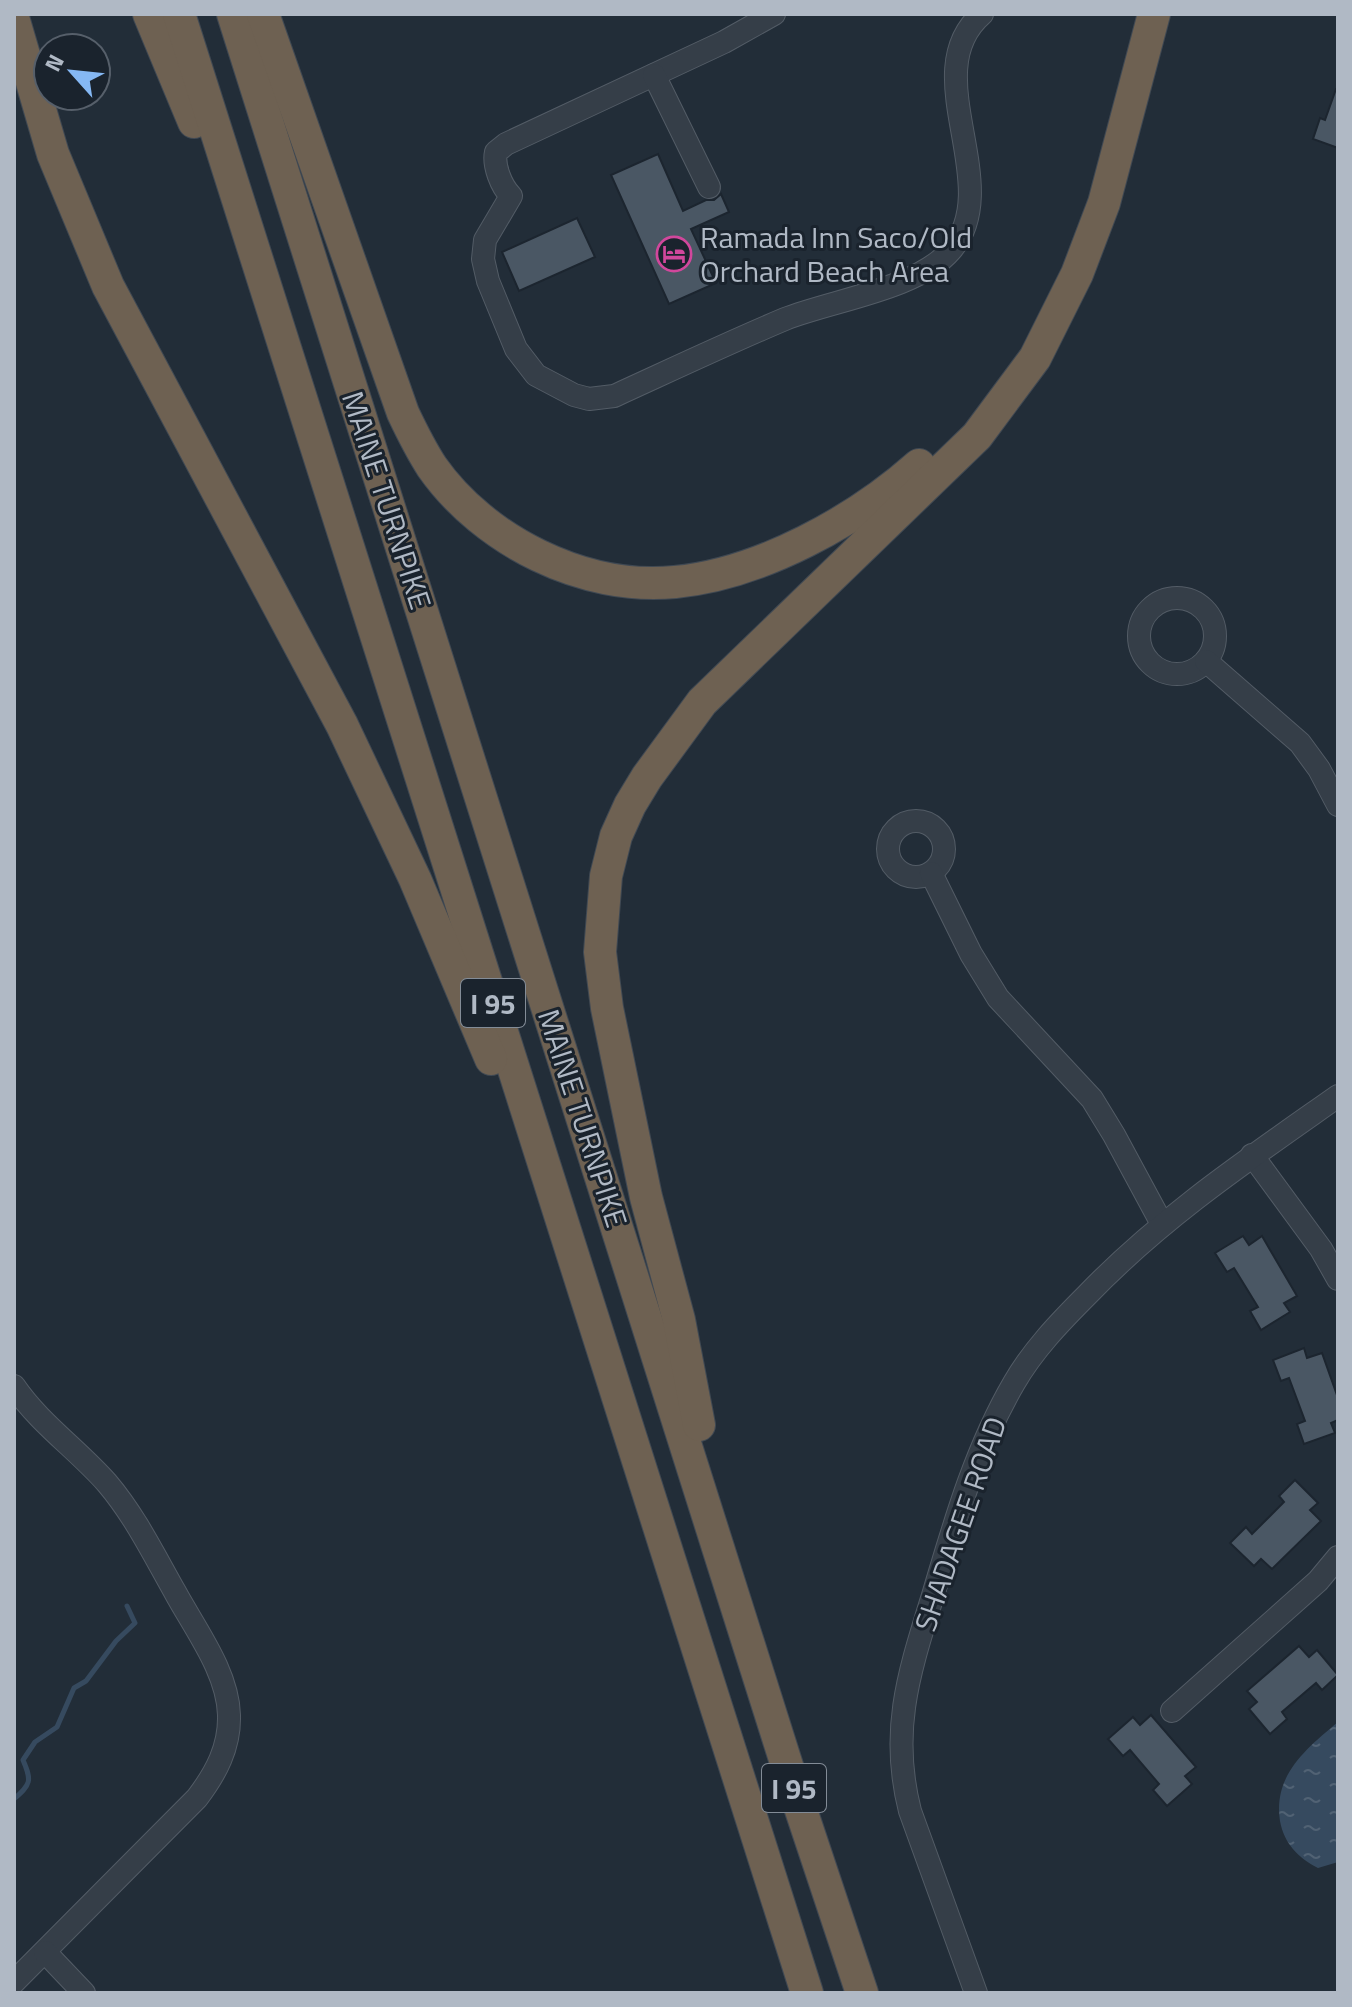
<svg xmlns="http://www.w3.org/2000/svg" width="1352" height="2007" font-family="'Titillium Web',sans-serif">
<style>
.water{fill:url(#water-ripples)}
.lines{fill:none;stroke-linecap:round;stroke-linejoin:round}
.stream{stroke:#364a5f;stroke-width:5}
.building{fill:#4a5764;stroke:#1c252f;stroke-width:2}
.minor-casing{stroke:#535c66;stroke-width:24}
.highway-casing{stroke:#404953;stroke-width:34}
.minor{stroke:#353e48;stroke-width:22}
.highway{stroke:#6e6152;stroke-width:32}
.labels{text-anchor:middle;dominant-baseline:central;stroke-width:6;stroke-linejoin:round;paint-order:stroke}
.shield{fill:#1a232d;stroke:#838c97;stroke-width:2}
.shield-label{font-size:28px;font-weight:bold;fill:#b0b9c5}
.poi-label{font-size:30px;fill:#b0b9c5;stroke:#1a232d;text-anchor:start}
.street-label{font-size:30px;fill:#b0b9c5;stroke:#1a232d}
</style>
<defs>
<pattern id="water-ripples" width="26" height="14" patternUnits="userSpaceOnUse" patternTransform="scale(2)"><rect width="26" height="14" fill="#364a5f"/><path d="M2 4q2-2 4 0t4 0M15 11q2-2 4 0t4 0" fill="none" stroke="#516274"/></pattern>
</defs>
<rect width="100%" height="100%" fill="#222d38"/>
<path class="water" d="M 1338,1722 L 1338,1862 L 1318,1868 C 1298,1858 1284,1843 1280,1821 C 1273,1775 1306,1749 1338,1722 Z"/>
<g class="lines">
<path class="stream" d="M 14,1799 C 31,1784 32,1781 23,1760 L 35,1742 L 57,1727 L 74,1688 L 86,1681 L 116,1641 L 135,1623 L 127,1606"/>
</g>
<g class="building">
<polygon points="1336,89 1338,89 1338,148 1313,139 1320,118 1325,120"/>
<polygon points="658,154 683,211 706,200 714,200 721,194 729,212 691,229 716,283 669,304 611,175"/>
<polygon points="577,218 595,257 519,291 502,252"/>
<polygon points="1243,1236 1249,1245 1262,1236 1297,1296 1284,1303 1290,1312 1261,1330 1250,1311 1258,1307 1234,1268 1227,1272 1215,1253"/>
<polygon points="1304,1348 1307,1358 1322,1353 1338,1398 1338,1420 1331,1423 1335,1433 1304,1444 1297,1424 1305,1421 1289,1378 1281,1381 1273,1360"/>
<polygon points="1295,1480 1318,1503 1310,1510 1321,1521 1272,1569 1261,1559 1254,1566 1230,1543 1246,1527 1252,1534 1284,1502 1279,1496"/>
<polygon points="1299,1646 1309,1657 1317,1650 1338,1675 1322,1690 1316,1683 1282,1712 1287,1719 1270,1734 1249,1709 1257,1702 1247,1691"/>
<polygon points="1151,1715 1196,1767 1185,1776 1192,1784 1167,1806 1153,1790 1159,1784 1130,1750 1123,1756 1108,1739 1133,1717 1140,1725"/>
</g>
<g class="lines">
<g class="minor-casing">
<g id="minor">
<path d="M 774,14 L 724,42 L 506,144 L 496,152 C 493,165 501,186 511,196 L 485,240 L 483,259 L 488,281 L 516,349 L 536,375 L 574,395 L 589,399 L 614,396 C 671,370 728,343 785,319 C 833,300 918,289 951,250 C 1007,184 914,73 982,14"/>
<polyline points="654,75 709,187"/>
<circle cx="1177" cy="636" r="38"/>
<polyline points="1206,661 1300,743 1319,769 1338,805"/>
<circle cx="916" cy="849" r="28"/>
<polyline points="931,873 971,954 998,998 1092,1099 1114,1135 1162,1224"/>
<polyline points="1252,1155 1321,1249 1338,1279"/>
<path d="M 14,1386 C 39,1423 78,1450 107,1483 C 135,1516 154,1555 175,1592 C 195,1629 228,1672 229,1715 C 230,1747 216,1773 197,1798 L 14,1982"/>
<polyline points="1172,1711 1318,1581 1338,1557"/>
<polyline points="45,1952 84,1993"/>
<path d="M 976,1993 L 910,1811 C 889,1729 910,1670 934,1592 C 955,1521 976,1448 1014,1383 C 1033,1350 1060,1322 1087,1295 C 1162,1217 1250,1158 1338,1096"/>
</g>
</g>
<g class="highway-casing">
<g id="highway">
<polyline points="149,14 194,122"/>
<polyline points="179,14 807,1993"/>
<polyline points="233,14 801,1810 862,1993"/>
<path d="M 263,14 L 403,413 C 412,432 421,450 432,467 C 484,541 584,591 675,582 C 760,574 856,521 919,465"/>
<polyline points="14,21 53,154 108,286 342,725 415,879 491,1059"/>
<polyline points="699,1425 679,1320 646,1197 607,1008 600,952 606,876 616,836 630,805 647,777 702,702 977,436 1035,358 1077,274 1104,203 1154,14"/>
</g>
</g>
<use href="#minor" class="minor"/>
<use href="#highway" class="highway"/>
</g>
<defs>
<g id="hotel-ring" transform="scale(1.8)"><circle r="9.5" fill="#1a232d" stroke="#d1479c" stroke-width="1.5"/><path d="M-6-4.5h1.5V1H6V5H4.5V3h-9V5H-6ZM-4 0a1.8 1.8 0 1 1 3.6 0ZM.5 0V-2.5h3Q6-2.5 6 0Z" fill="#d1479c"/></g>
</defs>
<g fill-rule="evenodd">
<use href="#hotel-ring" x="674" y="254"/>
</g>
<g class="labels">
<g class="shield">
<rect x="461" y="979" width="64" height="48" rx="6"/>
<rect x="762" y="1764" width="64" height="48" rx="6"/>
</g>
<g class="shield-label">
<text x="493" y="1003">I 95</text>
<text x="794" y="1788">I 95</text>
</g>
<g class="poi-label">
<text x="700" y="237">Ramada Inn Saco/Old<tspan x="700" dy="34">Orchard Beach Area</tspan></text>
</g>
<g class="street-label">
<text transform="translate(387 500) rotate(72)">MAINE TURNPIKE</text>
<text transform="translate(583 1118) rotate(72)">MAINE TURNPIKE</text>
<text transform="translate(960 1524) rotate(-71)">SHADAGEE ROAD</text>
</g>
</g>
<rect width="1352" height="2007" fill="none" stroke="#b0b9c5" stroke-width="32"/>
<g transform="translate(72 72) rotate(297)"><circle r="38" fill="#1a232d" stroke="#565f6a" stroke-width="2"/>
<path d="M0-6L14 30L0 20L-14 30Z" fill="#85b8f4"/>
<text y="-12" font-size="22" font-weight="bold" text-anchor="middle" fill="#b0b9c5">N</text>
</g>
</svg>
